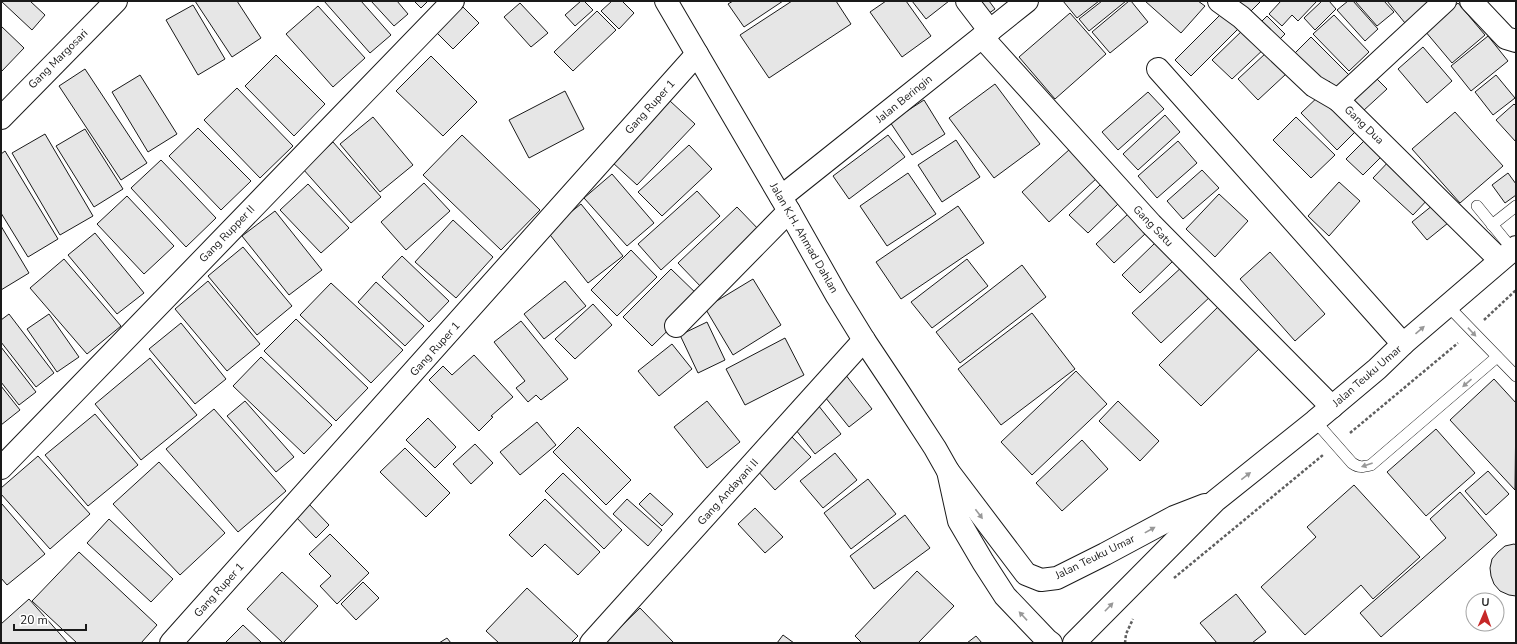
<svg xmlns="http://www.w3.org/2000/svg" width="1517" height="644" font-family="'Nunito Sans',sans-serif">
<style>
.building{fill:#e6e6e6;stroke:#1a1a1a}
.lines{fill:none;stroke-linecap:round;stroke-linejoin:round}
.lane-casing{stroke:#1a1a1a;stroke-width:12}
.street-casing{stroke:#1a1a1a;stroke-width:24}
.secondary-casing{stroke:#1a1a1a;stroke-width:24}
.primary-casing{stroke:#1a1a1a;stroke-width:24}
.path{stroke:#5f5f5f;stroke-width:2.5;stroke-dasharray:3 2;stroke-linecap:butt}
.lane{stroke:#fff;stroke-width:11}
.street{stroke:#fff;stroke-width:22}
.secondary{stroke:#fff;stroke-width:22}
.primary{stroke:#fff;stroke-width:22}
.oneway{fill:#989898}
.labels{text-anchor:middle;dominant-baseline:central;stroke-width:3;stroke-linejoin:round;paint-order:stroke}
.street-label{font-size:11px;fill:#1a1a1a;stroke:#fff}
</style>
<rect width="100%" height="100%" fill="#fff"/>
<g class="building">
<polygon points="1,1 30,1 45,15 32,30"/>
<polygon points="195,1 237,1 261,38 232,57"/>
<polygon points="324,1 361,1 391,35 370,53"/>
<polygon points="371,1 397,1 408,14 394,26"/>
<polygon points="414,1 428,1 421,8"/>
<polygon points="581,1 584,1 593,10 575,26 565,15"/>
<polygon points="612,1 622,1 634,13 619,29 601,11"/>
<polygon points="733,1 783,1 744,27 728,4"/>
<polygon points="792,1 836,1 851,24 769,78 740,35"/>
<polygon points="886,1 906,1 931,36 902,57 870,12"/>
<polygon points="912,1 949,1 926,19"/>
<polygon points="970,1 989,1 995,9 982,18"/>
<polygon points="1063,1 1099,1 1077,18"/>
<polygon points="1102,1 1126,1 1089,31 1079,19"/>
<polygon points="1129,1 1131,1 1148,22 1110,53 1092,32"/>
<polygon points="1145,1 1198,1 1205,6 1181,33"/>
<polygon points="1239,1 1261,1 1250,12"/>
<polygon points="1281,1 1317,1 1298,21 1292,15 1282,26 1269,14"/>
<polygon points="1322,1 1329,1 1336,9 1315,30 1304,18"/>
<polygon points="1348,1 1353,1 1378,29 1365,41 1337,10"/>
<polygon points="1355,1 1384,1 1394,12 1377,26"/>
<polygon points="1387,1 1426,1 1428,3 1405,23"/>
<polygon points="520,3 548,33 531,47 504,17"/>
<polygon points="1458,3 1485,35 1452,63 1425,31"/>
<polygon points="193,5 225,59 198,75 166,20"/>
<polygon points="318,6 365,58 333,87 286,34"/>
<polygon points="463,7 479,23 453,49 437,33"/>
<polygon points="1225,10 1241,26 1191,76 1175,60"/>
<polygon points="597,11 616,30 573,71 554,52"/>
<polygon points="1070,13 1106,54 1055,99 1019,57"/>
<polygon points="1334,15 1369,52 1349,71 1313,34"/>
<polygon points="1267,16 1285,34 1275,44 1257,26"/>
<polygon points="1,26 24,48 1,72"/>
<polygon points="1246,27 1266,47 1232,79 1212,60"/>
<polygon points="1488,36 1508,61 1471,91 1451,66"/>
<polygon points="1311,37 1350,76 1337,89 1329,81 1320,89 1290,58"/>
<polygon points="1423,47 1452,81 1427,103 1398,69"/>
<polygon points="1266,53 1286,74 1258,100 1238,79"/>
<polygon points="276,55 325,104 294,136 245,86"/>
<polygon points="431,56 477,102 443,136 396,91"/>
<polygon points="85,69 147,163 121,180 59,86"/>
<polygon points="140,75 177,134 148,152 112,92"/>
<polygon points="1496,75 1515,98 1493,115 1475,92"/>
<polygon points="1374,76 1387,89 1363,111 1351,97"/>
<polygon points="995,84 1040,144 994,178 949,118"/>
<polygon points="237,88 293,146 260,178 204,120"/>
<polygon points="565,91 584,129 529,158 509,120"/>
<polygon points="1148,92 1164,109 1118,150 1102,132"/>
<polygon points="1322,93 1358,129 1337,150 1301,113"/>
<polygon points="924,100 945,134 912,155 890,122"/>
<polygon points="670,101 695,124 637,185 612,162"/>
<polygon points="1514,104 1516,106 1516,142 1496,120"/>
<polygon points="1455,112 1503,166 1460,203 1412,149"/>
<polygon points="1165,115 1180,132 1138,170 1123,154"/>
<polygon points="373,117 413,165 380,192 340,144"/>
<polygon points="1296,117 1335,155 1311,178 1273,140"/>
<polygon points="198,128 251,181 221,210 169,156"/>
<polygon points="85,129 123,189 94,207 56,146"/>
<polygon points="45,134 93,216 60,235 12,153"/>
<polygon points="462,135 540,210 501,250 423,175"/>
<polygon points="888,135 905,157 849,199 833,176"/>
<polygon points="1368,137 1385,153 1363,175 1346,159"/>
<polygon points="956,140 980,177 942,202 918,165"/>
<polygon points="1178,141 1197,163 1157,198 1138,176"/>
<polygon points="333,142 381,197 351,223 303,169"/>
<polygon points="689,145 712,169 662,216 638,192"/>
<polygon points="1070,149 1097,178 1049,222 1022,192"/>
<polygon points="5,151 58,239 28,257 1,213 1,154"/>
<polygon points="1392,158 1431,196 1413,215 1373,178"/>
<polygon points="161,160 216,218 186,247 131,188"/>
<polygon points="1202,170 1219,188 1183,219 1167,201"/>
<polygon points="908,173 936,214 887,246 860,206"/>
<polygon points="1508,173 1516,184 1516,195 1505,203 1492,185"/>
<polygon points="612,174 654,223 627,246 584,198"/>
<polygon points="1339,182 1360,201 1329,236 1308,216"/>
<polygon points="424,183 450,211 406,250 381,222"/>
<polygon points="308,184 349,228 321,253 280,210"/>
<polygon points="1100,185 1119,203 1088,233 1069,215"/>
<polygon points="697,191 720,216 661,270 638,244"/>
<polygon points="1219,194 1248,221 1215,257 1186,229"/>
<polygon points="127,196 174,246 144,274 97,224"/>
<polygon points="581,204 623,256 588,283 547,231"/>
<polygon points="1433,205 1448,223 1427,240 1412,222"/>
<polygon points="958,206 984,243 901,299 876,262"/>
<polygon points="737,207 762,233 703,289 678,263"/>
<polygon points="275,211 322,270 289,295 242,236"/>
<polygon points="1128,214 1146,233 1114,263 1096,244"/>
<polygon points="453,220 493,257 456,298 415,262"/>
<polygon points="1,226 29,273 1,290"/>
<polygon points="95,233 144,293 117,314 68,255"/>
<polygon points="1155,243 1173,261 1140,293 1122,275"/>
<polygon points="243,247 292,306 257,335 208,276"/>
<polygon points="631,250 657,277 617,316 591,290"/>
<polygon points="1270,252 1325,314 1295,341 1240,279"/>
<polygon points="402,256 449,301 429,322 382,277"/>
<polygon points="64,259 121,326 87,354 30,288"/>
<polygon points="967,259 988,286 932,328 911,302"/>
<polygon points="1022,265 1046,297 960,363 936,332"/>
<polygon points="1184,265 1212,295 1161,343 1132,313"/>
<polygon points="671,269 701,298 652,346 623,317"/>
<polygon points="753,279 781,325 733,355 705,308"/>
<polygon points="208,281 260,344 227,371 175,309"/>
<polygon points="565,281 586,306 544,339 524,314"/>
<polygon points="376,282 424,326 405,346 358,302"/>
<polygon points="331,283 403,350 371,383 300,315"/>
<polygon points="1224,301 1266,342 1201,406 1159,365"/>
<polygon points="593,304 612,325 575,359 555,339"/>
<polygon points="1032,313 1075,369 1001,425 958,369"/>
<polygon points="9,314 54,373 36,387 1,342 1,320"/>
<polygon points="49,314 79,357 57,372 27,329"/>
<polygon points="296,319 368,388 336,421 264,351"/>
<polygon points="521,321 568,379 541,400 536,395 528,402 516,388 525,381 494,342"/>
<polygon points="707,322 725,360 698,373 680,335"/>
<polygon points="181,323 226,379 195,404 149,349"/>
<polygon points="785,338 804,375 745,405 726,369"/>
<polygon points="672,344 692,369 659,396 638,371"/>
<polygon points="1,347 36,392 19,405 1,382"/>
<polygon points="474,355 513,397 491,416 493,417 479,431 429,380 443,366 452,375"/>
<polygon points="261,357 332,425 304,454 233,386"/>
<polygon points="150,358 197,415 141,460 95,404"/>
<polygon points="1076,371 1107,404 1032,475 1001,442"/>
<polygon points="845,374 872,409 849,427 821,392"/>
<polygon points="1494,379 1516,403 1515,490 1450,420"/>
<polygon points="1,386 20,410 1,425"/>
<polygon points="245,401 294,457 276,472 227,416"/>
<polygon points="707,401 740,442 707,468 674,427"/>
<polygon points="1118,401 1159,441 1140,461 1099,421"/>
<polygon points="818,405 841,434 815,454 792,425"/>
<polygon points="214,409 286,491 238,532 166,449"/>
<polygon points="95,414 138,465 88,506 45,455"/>
<polygon points="428,418 456,447 435,468 406,440"/>
<polygon points="537,422 556,445 520,475 500,452"/>
<polygon points="578,427 631,480 606,505 553,452"/>
<polygon points="1436,429 1475,473 1426,516 1387,472"/>
<polygon points="792,437 811,457 775,490 756,469"/>
<polygon points="1082,440 1108,469 1062,511 1036,483"/>
<polygon points="475,444 493,463 471,484 453,464"/>
<polygon points="405,448 450,493 426,517 380,472"/>
<polygon points="835,453 857,480 823,508 800,481"/>
<polygon points="38,456 90,514 50,549 1,494 1,488"/>
<polygon points="159,462 225,533 180,575 113,504"/>
<polygon points="1488,471 1509,494 1486,515 1465,491"/>
<polygon points="563,473 622,530 604,549 545,491"/>
<polygon points="868,479 896,514 851,549 824,513"/>
<polygon points="1354,485 1420,557 1373,599 1361,585 1305,635 1261,587 1316,537 1307,527"/>
<polygon points="1460,492 1497,535 1381,637 1360,613 1446,538 1430,519"/>
<polygon points="650,493 673,514 662,526 639,504"/>
<polygon points="545,499 600,552 578,575 545,544 532,557 509,535"/>
<polygon points="627,499 662,530 648,546 613,514"/>
<polygon points="308,503 329,525 316,538 295,516"/>
<polygon points="1,504 2,504 45,554 7,585 1,578"/>
<polygon points="755,508 783,537 765,553 738,524"/>
<polygon points="905,515 930,548 874,589 850,556"/>
<polygon points="109,519 173,579 151,602 87,543"/>
<polygon points="330,534 369,573 337,604 320,586 331,576 309,554"/>
<polygon points="1514,544 1516,545 1516,596 1509,595 1500,591 1494,584 1491,576 1490,568 1492,559 1498,552 1505,546"/>
<polygon points="79,552 157,625 141,643 77,643 32,601"/>
<polygon points="917,571 954,606 918,643 862,643 855,636"/>
<polygon points="282,572 318,606 283,643 247,609"/>
<polygon points="363,582 379,598 356,620 341,604"/>
<polygon points="527,588 578,636 571,643 499,643 486,631"/>
<polygon points="1236,594 1266,632 1252,643 1217,643 1200,623"/>
<polygon points="29,599 68,643 1,643 1,624"/>
<polygon points="640,608 674,643 604,643"/>
<polygon points="243,625 262,643 225,643"/>
<polygon points="783,635 794,643 777,643"/>
<polygon points="976,636 982,643 967,643"/>
<polygon points="447,638 451,643 439,643"/>
</g>
<g class="lines">
<g class="lane-casing">
<g id="lane">
<polyline points="1477,206 1513,250"/>
<polyline points="1492,225 1516,206"/>
<polyline points="1448,306 1516,376"/>
<path d="M 1315,421 L 1352,463 C 1359,468 1363,467 1371,465 L 1497,357"/>
</g>
</g>
<g class="street-casing">
<g id="street">
<polyline points="967,1 990,31"/>
<polyline points="1219,1 1241,17 1314,86 1338,100 1500,260"/>
<polyline points="1471,1 1506,38 1516,41"/>
<polyline points="982,37 1151,224 1332,407"/>
<polyline points="1158,69 1403,344"/>
<polyline points="1338,100 1445,1"/>
<polyline points="1,118 116,1"/>
<polyline points="781,197 1027,1"/>
<polyline points="676,326 789,211"/>
<polyline points="1,468 453,1"/>
<polyline points="171,643 697,54"/>
<polyline points="591,643 864,340"/>
</g>
</g>
<g class="secondary-casing">
<g id="secondary">
<polyline points="948,471 1026,574 1041,580 1057,578 1105,554 1174,517 1205,505"/>
<polyline points="1074,643 1215,501 1315,421 1377,369 1403,344 1516,247"/>
</g>
</g>
<g class="primary-casing">
<polyline id="primary" points="666,1 789,211 837,296 864,340 896,388 935,448 948,471 959,521 983,562 1005,596 1047,640 1051,643"/>
</g>
<g class="path">
<polyline points="1484,320 1516,290"/>
<polyline points="1350,433 1458,343"/>
<polyline points="1174,578 1323,455"/>
<polyline points="1125,643 1126,634 1133,619"/>
</g>
<use href="#lane" class="lane"/>
<use href="#street" class="street"/>
<use href="#secondary" class="secondary"/>
<use href="#primary" class="primary"/>
</g>
<defs><path id="oneway-solid" d="M-6-.8H1V-3.2L6.5 0L1 3.2V.8H-6Z"/></defs>
<g class="oneway">
<use href="#oneway-solid" transform="translate(1420 330) rotate(-41)"/>
<use href="#oneway-solid" transform="translate(1472 332) rotate(47)"/>
<use href="#oneway-solid" transform="translate(1467 383) rotate(139)"/>
<use href="#oneway-solid" transform="translate(1367 465) rotate(161)"/>
<use href="#oneway-solid" transform="translate(1246 476) rotate(-38)"/>
<use href="#oneway-solid" transform="translate(979 514) rotate(53)"/>
<use href="#oneway-solid" transform="translate(1150 530) rotate(-29)"/>
<use href="#oneway-solid" transform="translate(1109 607) rotate(-46)"/>
<use href="#oneway-solid" transform="translate(1023 616) rotate(-133)"/>
</g>
<g class="labels">
<g class="street-label">
<text transform="translate(58 59) rotate(-45)">Gang Margosari</text>
<text transform="translate(904 99) rotate(-39)">Jalan Beringin</text>
<text transform="translate(650 107) rotate(-48)">Gang Ruper 1</text>
<text transform="translate(1364 125) rotate(44)">Gang Dua</text>
<text transform="translate(1153 226) rotate(46)">Gang Satu</text>
<text transform="translate(227 234) rotate(-46)">Gang Rupper II</text>
<text transform="translate(804 238) rotate(60)">Jalan K.H. Ahmad Dahlan</text>
<text transform="translate(435 349) rotate(-48)">Gang Ruper 1</text>
<text transform="translate(1367 376) rotate(-41)">Jalan Teuku Umar</text>
<text transform="translate(728 492) rotate(-48)">Gang Andayani II</text>
<text transform="translate(1095 557) rotate(-26)">Jalan Teuku Umar</text>
<text transform="translate(219 590) rotate(-48)">Gang Ruper 1</text>
</g>
</g>
<rect width="1517" height="644" fill="none" stroke="#1a1a1a" stroke-width="4"/>
<g transform="translate(1485 612) rotate(2)"><circle r="19" fill="#ffffff" stroke="#a3a3a3"/>
<path d="M0-3L7 15L0 10L-7 15Z" fill="#c62828"/>
<text y="-6" font-size="11" font-weight="bold" text-anchor="middle" fill="#1a1a1a">U</text>
</g>
<path d="M14 624v6h72v-6" fill="none" stroke="#1a1a1a" stroke-width="2"/>
<text x="20" y="624" font-size="12" fill="#1a1a1a" stroke="#ffffff" stroke-width="3" paint-order="stroke">20 m</text>
</svg>
